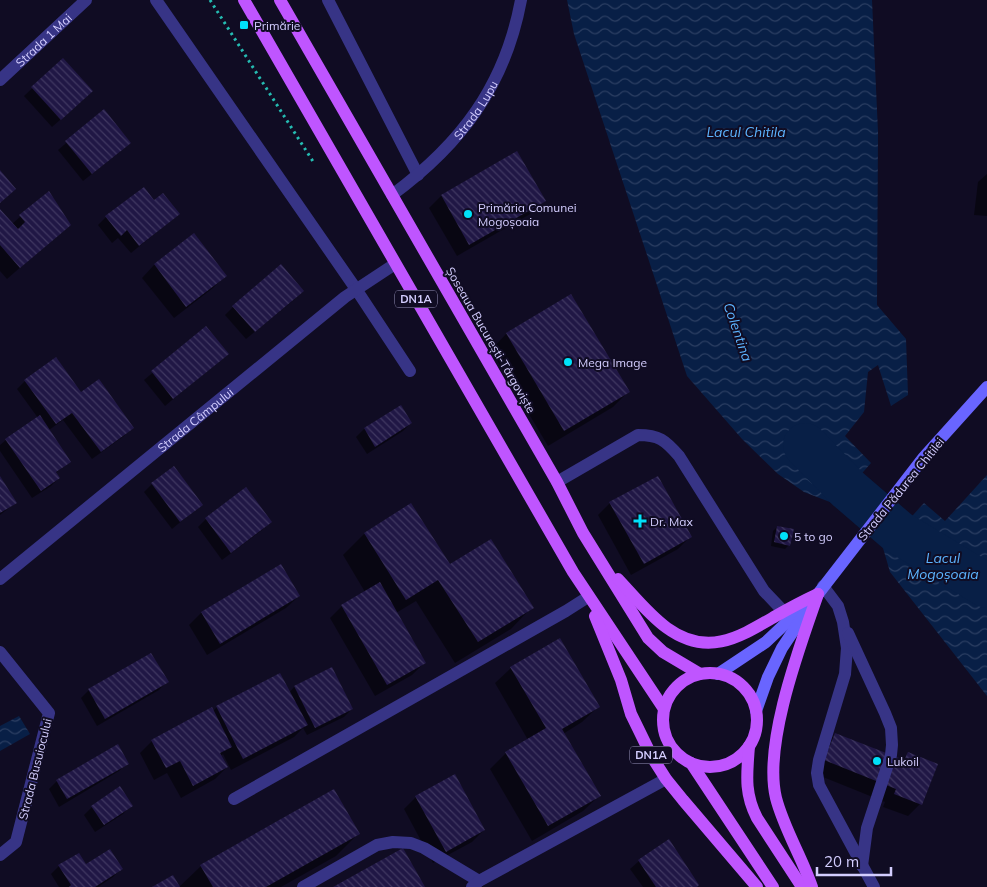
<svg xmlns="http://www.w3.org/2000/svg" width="987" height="887" font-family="Mulish,sans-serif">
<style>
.water{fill:url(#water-waves)}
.shadow{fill:#0007}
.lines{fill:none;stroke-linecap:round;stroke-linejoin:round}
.river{stroke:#081f46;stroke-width:44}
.building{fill:url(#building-back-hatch)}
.path{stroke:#25bcb2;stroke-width:3;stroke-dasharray:2.5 4;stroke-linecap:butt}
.service{stroke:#373486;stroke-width:12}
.minor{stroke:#373486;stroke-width:12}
.secondary{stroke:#6965ff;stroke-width:12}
.primary{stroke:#bf55ff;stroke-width:12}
.poi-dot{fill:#00e1f9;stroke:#100c23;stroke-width:2}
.labels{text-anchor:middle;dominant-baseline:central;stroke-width:4;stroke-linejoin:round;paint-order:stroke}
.shield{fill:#100c23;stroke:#9994bd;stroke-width:1}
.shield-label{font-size:11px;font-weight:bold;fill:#d4ceff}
.poi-label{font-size:12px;fill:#d4ceff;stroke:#100c23;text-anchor:start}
.street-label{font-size:12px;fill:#d4ceff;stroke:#100c23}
.water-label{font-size:14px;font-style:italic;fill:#5cb4ff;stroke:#100c23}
</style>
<defs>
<pattern id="water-waves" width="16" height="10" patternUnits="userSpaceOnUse" patternTransform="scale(1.25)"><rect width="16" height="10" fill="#081f46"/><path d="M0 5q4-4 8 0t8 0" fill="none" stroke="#2b3e62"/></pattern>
<pattern id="building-back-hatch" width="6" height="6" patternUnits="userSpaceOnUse" patternTransform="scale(1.25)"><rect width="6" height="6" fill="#201745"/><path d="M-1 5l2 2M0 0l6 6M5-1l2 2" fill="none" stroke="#403861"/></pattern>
</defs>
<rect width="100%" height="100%" fill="#100c23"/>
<g class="water">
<polygon points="567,0 872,0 878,132 877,305 906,339 908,395 891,406 878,365 868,372 864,412 845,436 871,463 835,504 804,492 778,474 742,439 687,376 574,34"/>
<polygon points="987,475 987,696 890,572 883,548 924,503 945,521"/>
<polygon points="19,716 30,734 0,751 0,726"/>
</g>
<g class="shadow">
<polygon points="63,59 84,99 52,127 24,96"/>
<polygon points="104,111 121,151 83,181 58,150"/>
<polygon points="517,153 544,201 532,213 457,256 429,208 441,196"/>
<polygon points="987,174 987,216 974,215 978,182"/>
<polygon points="48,192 69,225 7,279 0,271 0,210 12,224"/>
<polygon points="154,201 179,214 131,253 118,238 112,243 98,225 106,217"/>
<polygon points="194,235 225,276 213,288 174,318 142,278 154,265"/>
<polygon points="571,296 628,392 613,407 548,446 491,350 506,334"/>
<polygon points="295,299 246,339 225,315 233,307"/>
<polygon points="206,328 227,354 165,406 144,380"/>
<polygon points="25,381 132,427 124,436 92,459 63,420 49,430 69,461 56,473 59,478 51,486 32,498 0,451 0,445 6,440 38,418 17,389"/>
<polygon points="401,407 411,423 403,431 367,454 356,437 364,429"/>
<polygon points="0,479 15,503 0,515"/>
<polygon points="152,484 201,505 172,529 144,492"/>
<polygon points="610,503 690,537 678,549 631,575 598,515"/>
<polygon points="206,519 270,522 262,530 222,560 198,527"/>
<polygon points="777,527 789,545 785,549 771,546 773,531"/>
<polygon points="364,534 450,566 532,607 511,629 455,663 416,601 396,613 425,662 412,675 375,696 330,618 342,606 365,592 343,555"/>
<polygon points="299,596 286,608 207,655 189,625 201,613"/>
<polygon points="331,668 352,709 344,717 307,735 303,728 294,737 231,770 223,754 221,756 227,767 215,779 181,798 167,773 154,780 140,753 152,741 212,712 217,707 289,693 294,687"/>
<polygon points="511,668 598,707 582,722 563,734 599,796 583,811 532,841 490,769 506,753 528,740 495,683"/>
<polygon points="167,681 159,690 97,726 81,698 89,690"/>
<polygon points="836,734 901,760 908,754 920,804 908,816 883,807 885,802 813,773 823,746"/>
<polygon points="127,763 119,771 59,807 49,789 57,781"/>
<polygon points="416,797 484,830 472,842 433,863 404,809"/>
<polygon points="131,805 123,814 95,832 84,815 92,807"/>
<polygon points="358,834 336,856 281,887 179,887 201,866"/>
<polygon points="669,841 696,887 643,887 630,869 639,861"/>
<polygon points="59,866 85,866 121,869 113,877 98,887 59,887 51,874"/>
</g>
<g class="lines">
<polyline class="river" points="805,445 848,489 898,532 987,586"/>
</g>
<g class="building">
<polygon points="63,58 93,91 61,120 31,87"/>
<polygon points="104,109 131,143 92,174 65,141"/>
<polygon points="517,151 546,201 469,245 441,195"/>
<polygon points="0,170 16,189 0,203"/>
<polygon points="144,187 154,200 163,193 180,214 139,246 127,230 121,236 105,216"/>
<polygon points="49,191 71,225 20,268 0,245 0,209 18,229 25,222 19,215"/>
<polygon points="194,233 227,276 186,307 154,264"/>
<polygon points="281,264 304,291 255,332 232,306"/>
<polygon points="571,294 630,392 564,431 506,333"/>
<polygon points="206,326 229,354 173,399 151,371"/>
<polygon points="56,357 81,392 99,379 134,428 101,452 72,413 56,424 24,380"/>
<polygon points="401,405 412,423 375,447 364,428"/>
<polygon points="40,415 71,462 56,472 60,478 41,491 5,439"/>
<polygon points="174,466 203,505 180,522 151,483"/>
<polygon points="0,476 17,503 0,513"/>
<polygon points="658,476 692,537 644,564 609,502"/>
<polygon points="246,487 272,522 231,553 205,518"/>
<polygon points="411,503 450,564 491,539 534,608 478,642 438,580 406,600 364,533"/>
<polygon points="777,526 794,529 790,546 774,542"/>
<polygon points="281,564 300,596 220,644 201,612"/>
<polygon points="380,582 426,663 387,685 341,605"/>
<polygon points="560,638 600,707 562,729 601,796 548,826 505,752 546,728 510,667"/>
<polygon points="151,653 169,682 105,719 88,689"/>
<polygon points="332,667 353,709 315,728 294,686"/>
<polygon points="280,673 308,725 243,759 216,706"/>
<polygon points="212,707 232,747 220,753 228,767 193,786 180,761 166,768 151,740"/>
<polygon points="835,733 904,760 908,752 938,764 922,805 894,794 896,789 824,760"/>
<polygon points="118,744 129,764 67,799 56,780"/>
<polygon points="455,774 485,830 446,852 415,796"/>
<polygon points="120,786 133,806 104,825 91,806"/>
<polygon points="334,789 360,834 266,887 213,887 200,865"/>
<polygon points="669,839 699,885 697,887 656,887 638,860"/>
<polygon points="403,848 425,887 333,887"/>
<polygon points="110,849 123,869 95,887 69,887 71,885 58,865 79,853 86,864"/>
<polygon points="173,875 180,887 152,887"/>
</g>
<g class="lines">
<polyline class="path" points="210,0 314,163"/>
<g class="service">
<polyline points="356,289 410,371"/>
<path d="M 557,482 L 638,435 C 659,435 665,440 679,456 L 764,591 L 784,612"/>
<polyline points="823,586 838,606 843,622 847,648 845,674 819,760 817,773 819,785 874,887"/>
<polyline points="848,633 885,713 891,728 892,745 891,755 867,828 862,866"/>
<polyline points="234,799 566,611 588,597"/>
<polyline points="303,887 377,845 393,842 411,843 424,848 479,881"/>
<polyline points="472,887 479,881 666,779"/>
</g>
<g class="minor">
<polyline points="156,0 356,289"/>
<polyline points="328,0 418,175"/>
<path id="s1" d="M 0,80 L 86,0"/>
<path id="s2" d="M 392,195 C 461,144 505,86 521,0"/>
<path id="s3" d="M 0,579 L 345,297 L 395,264"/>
<polyline points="0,652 49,713 16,842 0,855"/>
</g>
<g class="secondary">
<polyline points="718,674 766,642 803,607"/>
<polyline points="756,711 768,677 782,648 818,594 924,457 987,387"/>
</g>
<g class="primary">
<polyline points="244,0 573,572 664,709"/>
<polyline points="280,0 557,482 583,533 648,638 663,652 700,674"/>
<path d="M 618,579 C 634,596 649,615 667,628 C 707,657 738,638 774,617 C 788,609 803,601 818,594"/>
<polyline points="595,616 621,680 631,714 652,757 666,779 683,800 757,887"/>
<circle cx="710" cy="720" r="47"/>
<path d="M 749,746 C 747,774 744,793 757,818 L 802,887"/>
<polyline points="691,763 773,887"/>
<path d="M 812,887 C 802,857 784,829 776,798 C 763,744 800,646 818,594"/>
</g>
</g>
<g class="poi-dot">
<rect x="239" y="20" width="10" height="10" rx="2.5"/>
<circle cx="468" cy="214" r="5"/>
<circle cx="568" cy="362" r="5"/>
<path d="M637.5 513.5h5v5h5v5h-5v5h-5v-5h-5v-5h5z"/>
<circle cx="784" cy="536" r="5"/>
<circle cx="877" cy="761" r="5"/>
</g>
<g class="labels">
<g class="shield">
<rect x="395" y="290.5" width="42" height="17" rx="4"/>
<rect x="630" y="746.5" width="42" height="17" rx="4"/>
</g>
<g class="shield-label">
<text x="416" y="299">DN1A</text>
<text x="651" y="755">DN1A</text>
</g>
<g class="poi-label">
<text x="254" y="25">Primărie</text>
<text x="478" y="207">Primăria Comunei<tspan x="478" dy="14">Mogoșoaia</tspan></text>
<text x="578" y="362">Mega Image</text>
<text x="650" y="521">Dr. Max</text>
<text x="794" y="536">5 to go</text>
<text x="887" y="761">Lukoil</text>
</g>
<g class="street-label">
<text stroke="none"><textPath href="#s1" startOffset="59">Strada 1 Mai</textPath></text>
<text stroke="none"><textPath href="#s2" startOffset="120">Strada Lupu</textPath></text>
<text transform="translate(491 340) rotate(60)">Șoseaua București-Târgoviște</text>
<text stroke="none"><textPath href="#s3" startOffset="252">Strada Câmpului</textPath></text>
<text transform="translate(901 489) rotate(-51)">Strada Pădurea Chitilei</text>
<text transform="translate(35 769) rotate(-76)">Strada Busuiocului</text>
</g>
<g class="water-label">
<text x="746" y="132">Lacul Chitila</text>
<text transform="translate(738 332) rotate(71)">Colentina</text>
<text x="943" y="558">Lacul<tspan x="943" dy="16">Mogoșoaia</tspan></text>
</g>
</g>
<path d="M817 867v8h74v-8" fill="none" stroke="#d4ceff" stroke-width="2.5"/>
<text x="824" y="867" font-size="15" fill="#d4ceff" stroke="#100c23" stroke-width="4" paint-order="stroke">20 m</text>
</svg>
